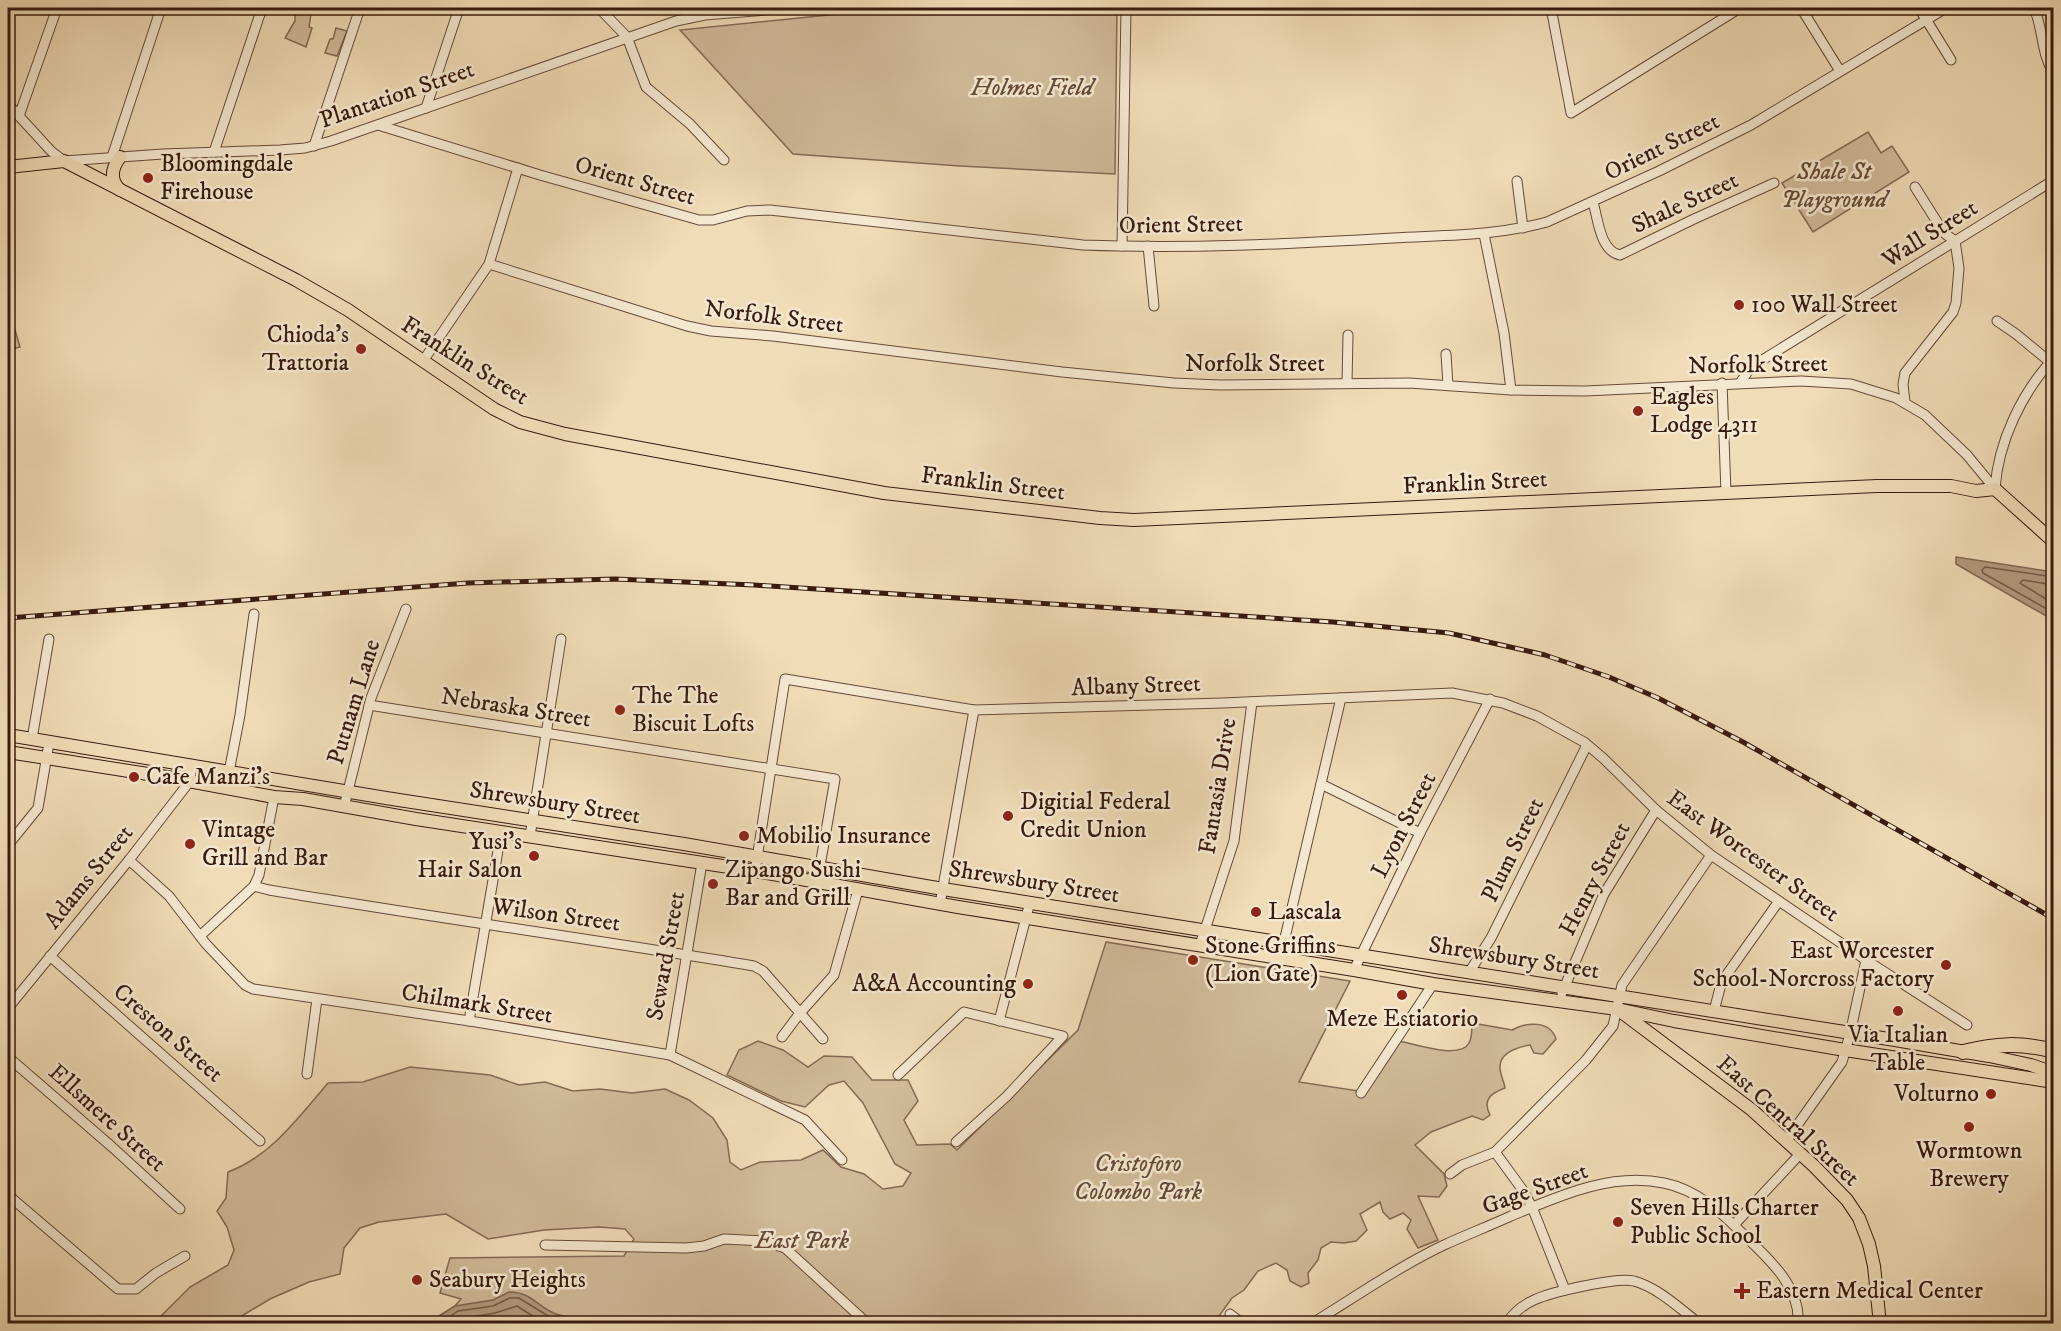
<svg xmlns="http://www.w3.org/2000/svg" width="2061" height="1331" font-family="'IM FELL DW Pica',serif">
<style>
.green{fill:#d1bb9a;stroke:#846a54;stroke-width:1.5}
.water{fill:#b19a7e;stroke:#816752;stroke-width:1.5}
.lines{fill:none;stroke-linecap:round;stroke-linejoin:round}
.shore{stroke:#745a46;stroke-width:1.5}
.minor-casing{stroke:#664a39;stroke-width:11}
.major-casing{stroke:#381a0f;stroke-width:14}
.highway-casing{stroke:#381a0f;stroke-width:16}
.minor{stroke:#f5e8d0;stroke-width:9}
.major{stroke:#f0dcb7;stroke-width:12}
.highway{stroke:#f0dcb7;stroke-width:14}
.rail-casing{stroke:#381a0f;stroke-width:5}
.rail{stroke:#f5e8d0;stroke-width:3;stroke-dasharray:9;stroke-linecap:butt}
.poi-dot{fill:#8f2418;stroke:#f5e8d0;stroke-width:2}
.labels{text-anchor:middle;dominant-baseline:central;stroke-width:5;stroke-linejoin:round;paint-order:stroke}
.park-label{font-size:24px;font-style:italic;fill:#664a39;stroke:#f5e8d0}
.street-label{font-size:24px;fill:#381a0f;stroke:#f5e8d0}
.poi-label{font-size:24px;fill:#381a0f;stroke:#f5e8d0;text-anchor:start}
</style>
<rect width="100%" height="100%" fill="#f0dcb7"/>
<filter id="stains"><feTurbulence type="fractalNoise" baseFrequency=".00333" numOctaves="4"/><feColorMatrix values="0 0 0 0 .2 0 0 0 0 .09 0 0 0 0 .02 0 0 0 .5 -.17"/></filter>
<radialGradient id="worn" r=".72"><stop offset=".6" stop-color="#630" stop-opacity="0"/><stop offset="1" stop-color="#630" stop-opacity=".3"/></radialGradient>
<g class="green">
<polygon points="295,8 312,8 309,27 312,28 306,47 285,38 295,21"/>
<polygon points="898,8 1117,8 1115,174 960,166 793,154 680,30"/>
<polygon points="336,28 347,31 337,56 325,53 330,39 333,39"/>
<polygon points="1868,132 1881,153 1892,146 1909,172 1813,232 1782,183"/>
<polygon points="11,316 20,347 8,350 8,317"/>
<path d="M 1106,942 L 1350,981 L 1299,1082 L 1365,1092 L 1399,1041 C 1415,1044 1460,1060 1469,1043 C 1472,1038 1472,1029 1472,1023 L 1512,1030 C 1526,1022 1550,1020 1556,1039 L 1543,1054 L 1534,1053 L 1530,1045 C 1519,1047 1499,1052 1500,1068 C 1500,1074 1504,1081 1505,1088 C 1491,1093 1482,1100 1490,1115 L 1483,1120 L 1472,1116 L 1431,1132 L 1415,1145 L 1444,1174 L 1447,1186 L 1439,1197 L 1418,1196 L 1438,1240 L 1418,1248 L 1407,1229 L 1411,1220 L 1403,1213 L 1390,1219 L 1383,1212 L 1380,1202 L 1360,1214 L 1367,1230 L 1356,1241 L 1344,1243 L 1331,1242 L 1321,1248 L 1318,1260 L 1308,1273 L 1309,1283 L 1301,1287 L 1290,1281 L 1287,1270 L 1276,1263 L 1258,1271 L 1244,1290 L 1232,1298 L 1219,1316 L 1232,1323 L 428,1323 L 455,1306 L 461,1299 L 440,1293 L 450,1258 L 624,1256 L 634,1239 L 625,1229 L 599,1227 L 544,1230 L 488,1239 L 446,1214 L 379,1222 L 360,1228 L 344,1248 L 340,1274 L 309,1282 L 270,1299 L 230,1323 L 153,1324 L 190,1287 L 228,1265 L 234,1250 L 227,1227 L 217,1211 L 226,1198 L 228,1172 C 271,1156 299,1117 328,1083 L 363,1082 L 410,1067 L 490,1075 L 519,1085 L 545,1082 L 573,1091 L 600,1089 L 632,1093 L 665,1089 L 689,1100 L 713,1118 L 727,1140 L 730,1162 L 741,1170 L 760,1162 L 801,1160 L 823,1150 L 841,1167 L 864,1174 L 883,1189 L 903,1186 L 911,1173 L 895,1164 L 863,1103 L 844,1081 L 829,1085 L 805,1107 L 781,1101 L 727,1075 L 739,1050 L 758,1041 L 783,1050 L 808,1067 L 824,1056 L 852,1057 L 872,1080 L 908,1080 L 918,1101 L 904,1120 L 917,1145 L 950,1144 L 957,1150 L 1078,1030 Z"/>
<polygon points="1592,1317 1611,1319 1623,1323 1577,1323 1574,1320"/>
</g>
<g class="water">
<polygon points="1956,557 2053,572 2053,620 1956,564"/>
<path d="M 509,1292 C 532,1292 537,1307 556,1314 C 570,1319 585,1317 598,1323 L 428,1323 L 455,1306 L 493,1300 Z"/>
</g>
<g class="lines">
<g class="shore">
<polyline points="2054,577 1985,567 1982,570 1983,573 2054,613"/>
<polyline points="2054,585 2023,580 2020,583 2054,604"/>
<polyline points="439,1324 458,1311 493,1306 510,1298 519,1298 553,1319 574,1324"/>
<polyline points="453,1324 460,1319 495,1313 517,1306 545,1324"/>
</g>
<g class="minor-casing">
<g id="minor">
<polyline points="599,8 627,37 646,87 690,124 724,160"/>
<polyline points="1551,8 1571,113 1740,8"/>
<polyline points="1801,8 1840,71"/>
<polyline points="1919,8 1951,60"/>
<path d="M 2034,8 C 2044,31 2040,51 2054,74"/>
<polyline points="8,104 51,151 64,161 163,154 280,150 305,148 331,141 676,21 705,15 790,8"/>
<polyline points="426,108 459,8"/>
<polyline points="19,116 57,8"/>
<path d="M 378,125 L 540,175 L 699,220 L 713,220 L 747,211 L 770,210 L 1083,245 C 1186,249 1290,244 1393,238 C 1445,235 1496,236 1547,222 L 1659,171 L 1751,125 L 1946,8"/>
<polyline points="314,146 360,8"/>
<polyline points="214,152 262,8"/>
<polyline points="112,157 161,8"/>
<polyline points="1517,181 1523,228"/>
<path d="M 1593,202 C 1598,219 1600,251 1620,255 L 1694,219 L 1774,183"/>
<polyline points="1484,234 1504,333 1511,390"/>
<polyline points="1122,246 1126,8"/>
<polyline points="1148,246 1154,306"/>
<polyline points="489,264 687,326 711,331 773,336 1062,372 1174,383 1220,385 1409,383 1511,390 1585,391 1801,381 1851,384 1896,398 1925,415 1967,455 1995,489"/>
<polyline points="1997,321 2016,334 2050,362"/>
<polyline points="1446,354 1448,385"/>
<polyline points="423,361 489,264 518,168"/>
<polyline points="1347,383 1348,335"/>
<polyline points="1722,383 1726,493"/>
<polyline points="1740,383 1751,367 2054,180"/>
<polyline points="1905,402 1903,384 1905,373 1953,312 1956,303 1959,268 1955,241 1944,233 1915,187"/>
<path d="M 1995,489 C 1998,442 2022,392 2054,358"/>
<polyline points="369,705 835,779 820,866"/>
<polyline points="32,739 49,639"/>
<polyline points="229,772 240,715 254,614"/>
<polyline points="1321,784 1420,833"/>
<polyline points="344,807 371,698 406,609"/>
<polyline points="530,836 561,639"/>
<polyline points="8,845 38,808 49,743"/>
<polyline points="129,860 169,896 206,944 245,985 253,989 476,1022 670,1055 805,1120 842,1160"/>
<polyline points="755,871 785,679 974,710 1223,703 1452,693 1503,703 1537,716 1584,742 1603,758 1656,810 1711,855 1866,960 1967,1025"/>
<path d="M 254,886 L 269,890 C 430,917 592,939 754,966 L 763,971 L 823,1039"/>
<polyline points="940,904 974,710"/>
<polyline points="200,936 254,886 259,875 274,797"/>
<polyline points="1284,942 1341,698"/>
<polyline points="1200,945 1234,841 1252,702"/>
<polyline points="50,956 260,1141"/>
<polyline points="1354,970 1420,833 1490,699"/>
<polyline points="1470,971 1491,938 1587,745"/>
<polyline points="1562,993 1604,894 1656,810"/>
<polyline points="8,1008 129,860 190,781 192,766"/>
<polyline points="1714,1011 1720,988 1725,977 1779,901"/>
<polyline points="469,1021 501,833"/>
<polyline points="999,1021 1030,902"/>
<polyline points="782,1037 800,1013 834,975 858,890"/>
<polyline points="670,1055 702,863"/>
<polyline points="8,1057 111,1146 180,1209"/>
<polyline points="307,1074 317,999"/>
<polyline points="898,1075 964,1012 1063,1036 1007,1096 956,1142"/>
<polyline points="1361,1093 1433,984"/>
<polyline points="1786,1141 1842,1062 1850,1034 1866,960"/>
<polyline points="1495,1152 1522,1189 1532,1207 1565,1290"/>
<polyline points="1450,1174 1462,1165 1495,1152 1586,1060 1613,1026 1622,985 1711,855"/>
<polyline points="8,1195 118,1289 136,1289 156,1273 185,1256"/>
<polyline points="1734,1225 1800,1154"/>
<polyline points="545,1245 686,1248 704,1246 724,1239 765,1241 785,1248 868,1324"/>
<polyline points="1230,1314 1243,1324"/>
<polyline points="99,1324 103,1321"/>
<path d="M 1311,1324 C 1355,1297 1398,1267 1444,1245 C 1466,1235 1489,1226 1511,1216 C 1559,1196 1611,1172 1664,1183 C 1698,1190 1722,1213 1746,1237 C 1770,1260 1801,1288 1798,1324"/>
<path d="M 1506,1324 C 1513,1313 1523,1305 1534,1300 C 1551,1292 1617,1277 1634,1281 C 1659,1288 1680,1309 1700,1324"/>
</g>
</g>
<g class="major-casing">
<g id="major">
<path d="M 120,157 C 112,168 109,179 120,190"/>
<polyline points="8,167 64,161 296,280 348,310 494,409 520,422 565,434 884,493 1100,518 1134,520 1877,486 1951,486 1976,491 1995,489 2054,542"/>
<polyline points="8,735 386,798 684,844 943,889 1895,1040 1989,1056 2031,1065 2054,1073"/>
<polyline points="8,752 167,777 274,797 303,799 416,819 755,871 958,907 1354,970 1433,984 1617,1009 1674,1021 1845,1050 2054,1082"/>
<polyline points="1620,1011 1752,1110 1814,1166 1847,1200 1859,1218 1869,1244 1874,1266 1880,1324"/>
</g>
</g>
<g class="highway-casing">
<path id="highway" d="M 1963,1052 C 1996,1044 2020,1042 2054,1051"/>
</g>
<use href="#minor" class="minor"/>
<use href="#major" class="major"/>
<use href="#highway" class="highway"/>
<g class="rail-casing">
<polyline id="rail" points="8,618 468,583 615,579 754,585 1333,622 1449,633 1545,655 1609,677 1658,698 1743,742 2054,919"/>
</g>
<use href="#rail" class="rail"/>
</g>
<g class="poi-dot">
<circle cx="148" cy="178" r="6"/>
<circle cx="1739" cy="305" r="6"/>
<circle cx="361" cy="349" r="6"/>
<circle cx="1638" cy="411" r="6"/>
<circle cx="620" cy="710" r="6"/>
<circle cx="134" cy="777" r="6"/>
<circle cx="1008" cy="816" r="6"/>
<circle cx="744" cy="836" r="6"/>
<circle cx="190" cy="844" r="6"/>
<circle cx="534" cy="856" r="6"/>
<circle cx="713" cy="884" r="6"/>
<circle cx="1256" cy="912" r="6"/>
<circle cx="1193" cy="960" r="6"/>
<circle cx="1946" cy="965" r="6"/>
<circle cx="1028" cy="984" r="6"/>
<circle cx="1402" cy="995" r="6"/>
<circle cx="1898" cy="1011" r="6"/>
<circle cx="1991" cy="1094" r="6"/>
<circle cx="1969" cy="1127" r="6"/>
<circle cx="1618" cy="1222" r="6"/>
<circle cx="417" cy="1280" r="6"/>
<path d="M1739 1282h6v6h6v6h-6v6h-6v-6h-6v-6h6z"/>
</g>
<g class="labels">
<g class="park-label">
<text x="1032" y="88">Holmes Field</text>
<text x="1834" y="172">Shale St<tspan x="1834" dy="28">Playground</tspan></text>
<text x="1138" y="1164">Cristoforo<tspan x="1138" dy="28">Colombo Park</tspan></text>
<text x="802" y="1241">East Park</text>
</g>
<g class="street-label">
<text transform="translate(397 95) rotate(-19)">Plantation Street</text>
<text transform="translate(1662 147) rotate(-26)">Orient Street</text>
<text transform="translate(635 181) rotate(16)">Orient Street</text>
<text transform="translate(1685 203) rotate(-25)">Shale Street</text>
<text transform="translate(1181 225) rotate(-1)">Orient Street</text>
<text transform="translate(1930 234) rotate(-32)">Wall Street</text>
<text transform="translate(774 317) rotate(7)">Norfolk Street</text>
<text transform="translate(465 361) rotate(32)">Franklin Street</text>
<text x="1255" y="364">Norfolk Street</text>
<text transform="translate(1758 365) rotate(-1)">Norfolk Street</text>
<text transform="translate(1475 483) rotate(-3)">Franklin Street</text>
<text transform="translate(993 484) rotate(7)">Franklin Street</text>
<text transform="translate(1136 686) rotate(-2)">Albany Street</text>
<text transform="translate(354 702) rotate(-73)">Putnam Lane</text>
<text transform="translate(516 708) rotate(9)">Nebraska Street</text>
<text transform="translate(1218 786) rotate(-81)">Fantasia Drive</text>
<text transform="translate(555 803) rotate(9)">Shrewsbury Street</text>
<text transform="translate(1404 825) rotate(-63)">Lyon Street</text>
<text transform="translate(1513 850) rotate(-64)">Plum Street</text>
<text transform="translate(1753 856) rotate(36)">East Worcester Street</text>
<text transform="translate(89 877) rotate(-51)">Adams Street</text>
<text transform="translate(1595 879) rotate(-62)">Henry Street</text>
<text transform="translate(1034 882) rotate(9)">Shrewsbury Street</text>
<text transform="translate(556 915) rotate(8)">Wilson Street</text>
<text transform="translate(666 956) rotate(-80)">Seward Street</text>
<text transform="translate(1514 958) rotate(9)">Shrewsbury Street</text>
<text transform="translate(477 1004) rotate(9)">Chilmark Street</text>
<text transform="translate(168 1033) rotate(41)">Creston Street</text>
<text transform="translate(107 1118) rotate(42)">Ellsmere Street</text>
<text transform="translate(1788 1121) rotate(42)">East Central Street</text>
<text transform="translate(1535 1189) rotate(-20)">Gage Street</text>
</g>
<g class="poi-label">
<text x="160" y="164">Bloomingdale<tspan x="160" dy="28">Firehouse</tspan></text>
<text x="1751" y="305">100 Wall Street</text>
<text x="349" y="335" text-anchor="end">Chioda's<tspan x="349" dy="28">Trattoria</tspan></text>
<text x="1650" y="397">Eagles<tspan x="1650" dy="28">Lodge 4311</tspan></text>
<text x="632" y="696">The The<tspan x="632" dy="28">Biscuit Lofts</tspan></text>
<text x="146" y="777">Cafe Manzi's</text>
<text x="1020" y="802">Digitial Federal<tspan x="1020" dy="28">Credit Union</tspan></text>
<text x="202" y="830">Vintage<tspan x="202" dy="28">Grill and Bar</tspan></text>
<text x="756" y="836">Mobilio Insurance</text>
<text x="522" y="842" text-anchor="end">Yusi's<tspan x="522" dy="28">Hair Salon</tspan></text>
<text x="725" y="870">Zipango Sushi<tspan x="725" dy="28">Bar and Grill</tspan></text>
<text x="1268" y="912">Lascala</text>
<text x="1205" y="946">Stone Griffins<tspan x="1205" dy="28">(Lion Gate)</tspan></text>
<text x="1934" y="951" text-anchor="end">East Worcester<tspan x="1934" dy="28">School-Norcross Factory</tspan></text>
<text x="1016" y="984" text-anchor="end">A&amp;A Accounting</text>
<text x="1402" y="1019" text-anchor="middle">Meze Estiatorio</text>
<text x="1898" y="1035" text-anchor="middle">Via Italian<tspan x="1898" dy="28">Table</tspan></text>
<text x="1979" y="1094" text-anchor="end">Volturno</text>
<text x="1969" y="1151" text-anchor="middle">Wormtown<tspan x="1969" dy="28">Brewery</tspan></text>
<text x="1630" y="1208">Seven Hills Charter<tspan x="1630" dy="28">Public School</tspan></text>
<text x="429" y="1280">Seabury Heights</text>
<text x="1756" y="1291">Eastern Medical Center</text>
</g>
</g>
<rect width="2061" height="1331" fill="none" stroke="#f0dcb7" stroke-width="30"/>
<rect x="9" y="9" width="2043" height="1313" fill="none" stroke="#381a0f" stroke-width="3"/>
<rect x="15" y="15" width="2031" height="1301" fill="none" stroke="#381a0f" stroke-width="1.5"/>
<rect width="100%" height="100%" filter="url(#stains)"/>
<rect width="100%" height="100%" fill="url(#worn)"/>
</svg>
